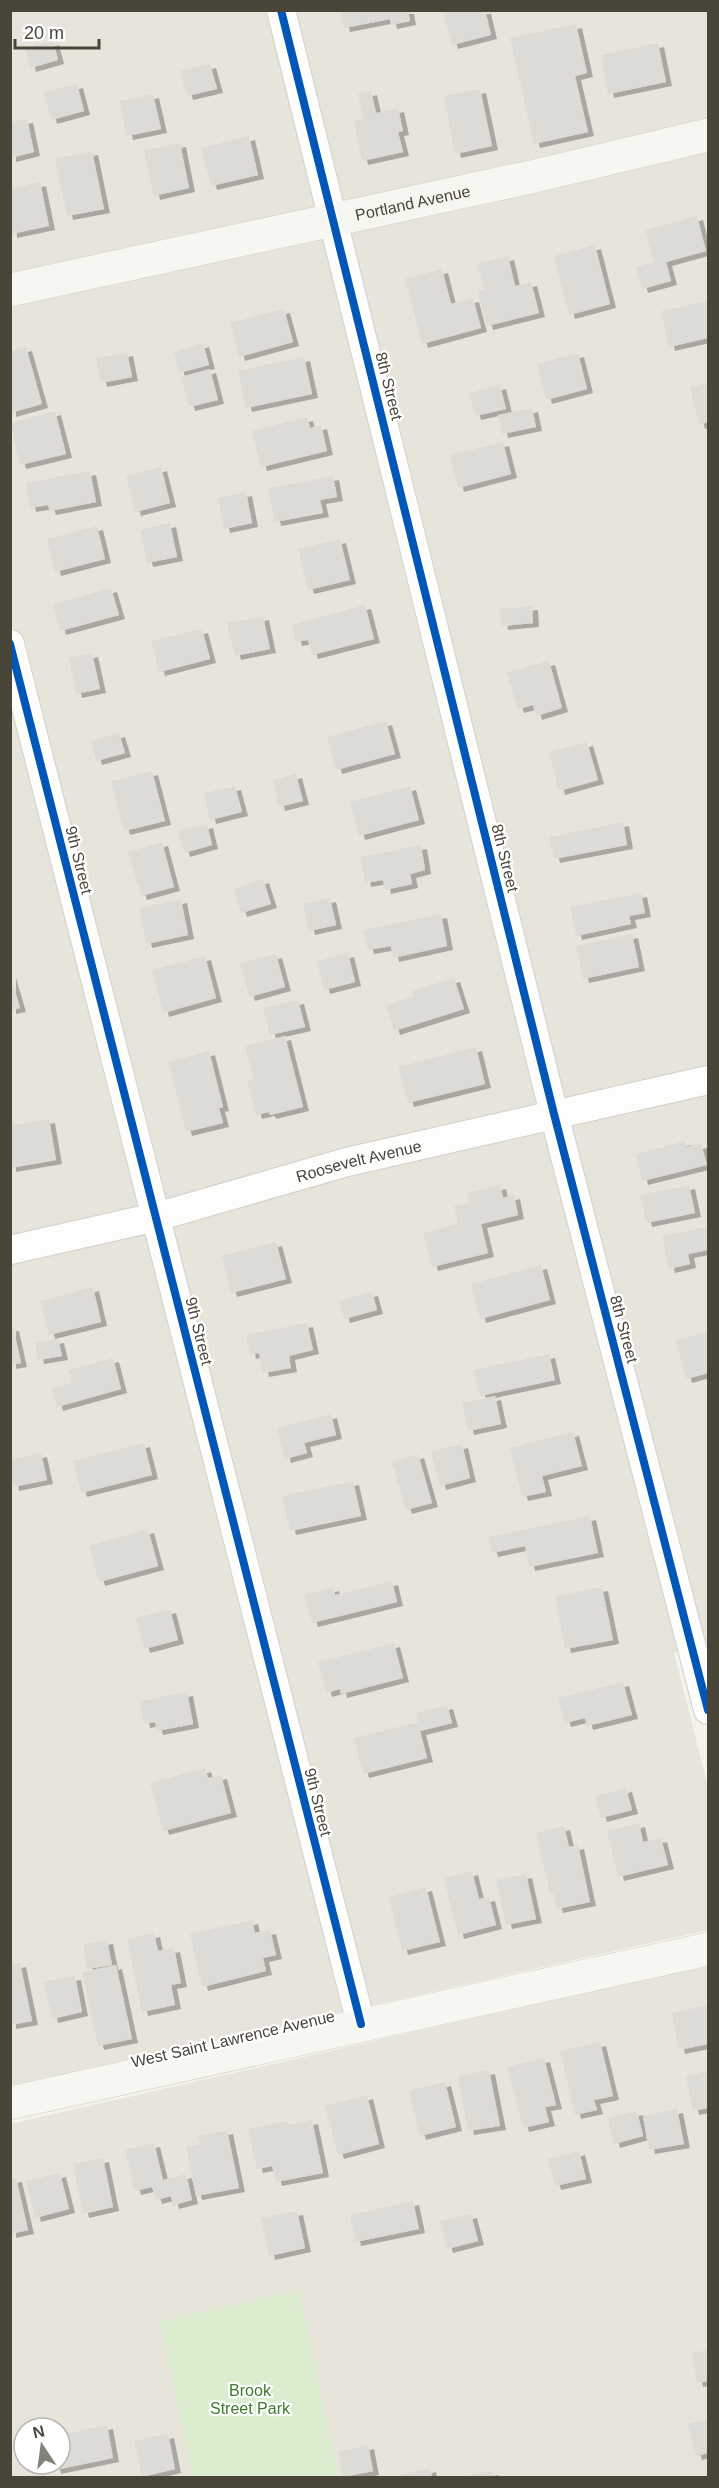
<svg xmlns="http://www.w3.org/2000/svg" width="719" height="2488" font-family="Arial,sans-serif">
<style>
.residential{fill:#e7e4db;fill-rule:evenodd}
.green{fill:#dcecce}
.building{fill:#dddbd5;filter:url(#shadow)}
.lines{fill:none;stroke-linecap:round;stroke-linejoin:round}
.street-casing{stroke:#d1d0cb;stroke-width:30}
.secondary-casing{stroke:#d2d0c4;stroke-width:34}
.street{stroke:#fdfdfc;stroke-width:28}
.secondary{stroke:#f7f7f1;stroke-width:33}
.cycleway-casing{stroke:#fff;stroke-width:11}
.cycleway{stroke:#0057b8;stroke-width:8}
.labels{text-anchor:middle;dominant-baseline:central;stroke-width:4.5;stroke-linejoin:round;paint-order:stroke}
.street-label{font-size:16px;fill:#494539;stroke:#fff}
.park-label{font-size:16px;fill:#3e7b2c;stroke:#fff}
</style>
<defs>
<filter id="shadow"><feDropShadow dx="6" dy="4" stdDeviation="0" flood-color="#0004"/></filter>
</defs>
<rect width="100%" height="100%" fill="#f3f2ed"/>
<g class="residential">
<polygon points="10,11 708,11 708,1644 674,1653 708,1787 708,1930 11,2086"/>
<path d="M 708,1965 L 708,2477 L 11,2477 L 10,2124 ZM 24,2428 L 60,2428 L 60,2464 L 24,2464 Z"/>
</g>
<polygon class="green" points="299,2291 339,2477 193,2477 160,2321"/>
<g class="building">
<polygon points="340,10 408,10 410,21 391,25 390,19 344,28"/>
<polygon points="450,10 485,10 491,35 452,45 443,12"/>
<polygon points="576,24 587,73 575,76 588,132 534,144 510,38"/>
<polygon points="53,41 58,60 30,68 25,48"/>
<polygon points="658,43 666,82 608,94 601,55"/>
<polygon points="210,64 217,89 187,96 180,71"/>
<polygon points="77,84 84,111 51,120 44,92"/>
<polygon points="480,89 492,146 455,154 444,96"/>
<polygon points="371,91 376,113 398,108 403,131 398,132 403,152 362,161 354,121 363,119 358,94"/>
<polygon points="153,94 161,129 127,136 119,101"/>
<polygon points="27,119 34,152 10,158 10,122"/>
<polygon points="249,136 258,175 211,186 201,148"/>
<polygon points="180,143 189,188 154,196 144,150"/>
<polygon points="92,151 104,209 67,216 55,159"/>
<polygon points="40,182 49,226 11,234 10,189"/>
<polygon points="697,216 706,251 666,262 671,281 642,289 636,267 654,262 645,230"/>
<polygon points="595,245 610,304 569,315 554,256"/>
<polygon points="508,256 515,286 531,282 539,313 487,326 478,291 484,289 477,264"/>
<polygon points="442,269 451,304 473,298 481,328 422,344 405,279"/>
<polygon points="708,301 708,338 669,347 661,311"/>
<polygon points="284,309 293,342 239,357 230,323"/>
<polygon points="203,343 209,365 179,373 174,352"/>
<polygon points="26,347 42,404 10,413 10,351"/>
<polygon points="127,352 132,377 101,383 96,358"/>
<polygon points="578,353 587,389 546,400 537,364"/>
<polygon points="304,357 312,394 246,408 238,371"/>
<polygon points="210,369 218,400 189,407 181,377"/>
<polygon points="708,383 708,422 699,425 690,387"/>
<polygon points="500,385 506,409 475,416 469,393"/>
<polygon points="532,408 536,427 502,434 498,415"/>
<polygon points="55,411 66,454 20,465 10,423"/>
<polygon points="307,417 310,428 321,425 327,451 261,467 252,431"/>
<polygon points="503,442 511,474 458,488 450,455"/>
<polygon points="161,467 170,503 135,512 126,476"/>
<polygon points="90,471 96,502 50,511 48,505 30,508 26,483"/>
<polygon points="333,476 337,497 320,500 323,513 275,522 268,488"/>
<polygon points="246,492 252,523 224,529 218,498"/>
<polygon points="170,523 177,557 147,563 140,530"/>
<polygon points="97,526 105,559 55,572 47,539"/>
<polygon points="340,539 350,580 308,590 298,549"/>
<polygon points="111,588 119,615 60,631 53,604"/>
<polygon points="365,605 374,639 312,655 308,640 296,642 292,625"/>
<polygon points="532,606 533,623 502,626 500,609"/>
<polygon points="263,616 270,649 235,656 227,623"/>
<polygon points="202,629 210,659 159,672 151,641"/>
<polygon points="92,653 100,689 76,694 69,658"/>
<polygon points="549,661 562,708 536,716 533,705 518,709 507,672"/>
<polygon points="386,721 395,754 336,770 327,737"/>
<polygon points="119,733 125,753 96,761 91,741"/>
<polygon points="587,742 598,780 559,791 549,752"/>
<polygon points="152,771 165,821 124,831 111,781"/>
<polygon points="296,774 303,801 279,807 273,780"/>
<polygon points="235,786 242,812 210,820 204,793"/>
<polygon points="410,786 419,820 359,836 350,802"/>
<polygon points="623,822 627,845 554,859 549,837"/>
<polygon points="207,824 212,845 184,853 178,831"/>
<polygon points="162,842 174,887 141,896 128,852"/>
<polygon points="421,845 425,870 410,874 412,884 385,890 383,880 365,883 360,857"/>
<polygon points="263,879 271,904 241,913 234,889"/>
<polygon points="641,893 645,913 629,916 631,924 576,936 570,907"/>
<polygon points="330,898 336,925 309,931 303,904"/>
<polygon points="181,899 188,935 146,944 139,908"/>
<polygon points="441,914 447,946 393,958 391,946 368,950 363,930"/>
<polygon points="632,934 639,967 583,979 576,946"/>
<polygon points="348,953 355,982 324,990 317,961"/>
<polygon points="276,954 285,987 249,997 240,963"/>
<polygon points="205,956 216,998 163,1013 152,970"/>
<polygon points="10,974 20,1008 10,1010"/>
<polygon points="454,978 464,1009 394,1031 386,1005 414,996 412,991"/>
<polygon points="298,1000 305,1027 270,1035 263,1008"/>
<polygon points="285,1036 303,1107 270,1115 269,1112 256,1115 247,1081 254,1080 245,1046"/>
<polygon points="476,1047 485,1084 408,1103 398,1067"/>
<polygon points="209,1051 223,1107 219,1108 223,1123 186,1132 168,1062"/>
<polygon points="49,1119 56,1160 10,1168 10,1126"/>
<polygon points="685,1141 687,1147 701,1144 707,1165 642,1181 636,1154"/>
<polygon points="500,1185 503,1198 514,1195 518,1215 481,1224 488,1253 432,1267 423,1233 458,1224 454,1206 469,1203 467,1193"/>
<polygon points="689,1185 695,1213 646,1223 640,1195"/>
<polygon points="708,1227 708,1250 688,1254 690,1264 669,1269 662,1236"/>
<polygon points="276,1242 286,1279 231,1293 222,1256"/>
<polygon points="541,1265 550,1300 480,1319 471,1284"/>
<polygon points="93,1287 101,1322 49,1335 40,1301"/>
<polygon points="372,1292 377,1310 344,1319 339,1301"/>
<polygon points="307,1323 313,1350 289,1356 291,1368 263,1373 259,1353 250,1355 246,1335"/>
<polygon points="10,1327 13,1327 21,1363 10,1365"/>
<polygon points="708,1332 708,1373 686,1379 676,1340"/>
<polygon points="58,1339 62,1356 38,1360 35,1343"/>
<polygon points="549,1354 555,1380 480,1396 474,1370"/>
<polygon points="113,1358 121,1389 57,1407 52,1388 72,1383 68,1370"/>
<polygon points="495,1396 501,1424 468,1431 462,1403"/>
<polygon points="331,1414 336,1435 304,1443 307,1453 285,1459 277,1428"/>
<polygon points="573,1432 582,1466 542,1476 546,1492 522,1497 510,1448"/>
<polygon points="144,1443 152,1475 81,1493 73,1461"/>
<polygon points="462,1444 470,1478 440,1486 431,1451"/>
<polygon points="41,1453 47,1480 13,1487 10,1460"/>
<polygon points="418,1454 432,1503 406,1510 392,1462"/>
<polygon points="353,1481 361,1516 290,1531 282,1496"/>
<polygon points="590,1516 598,1553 529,1567 525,1546 492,1553 488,1537"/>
<polygon points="148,1529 158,1566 99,1582 89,1546"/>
<polygon points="392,1581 397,1602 312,1623 304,1595 333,1587 335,1595"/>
<polygon points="602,1587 613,1640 565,1649 555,1596"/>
<polygon points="170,1609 178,1640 144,1649 136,1618"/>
<polygon points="394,1643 403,1678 341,1694 340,1689 326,1693 318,1662"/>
<polygon points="623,1682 632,1715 587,1726 585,1718 565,1723 558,1698"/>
<polygon points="187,1692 193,1724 157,1731 155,1722 144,1724 140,1701"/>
<polygon points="447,1705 452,1723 420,1731 427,1758 363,1774 354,1738 418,1722 416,1713"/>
<polygon points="205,1768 208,1778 221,1775 231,1813 163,1831 150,1783"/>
<polygon points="626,1788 632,1810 601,1818 595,1796"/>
<polygon points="639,1823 643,1842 661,1838 668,1865 618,1877 607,1831"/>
<polygon points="564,1826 569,1847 578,1845 590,1902 557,1909 553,1893 550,1894 536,1833"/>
<polygon points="472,1871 479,1899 489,1897 496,1925 458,1935 444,1878"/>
<polygon points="526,1874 536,1919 506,1925 496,1880"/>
<polygon points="426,1887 440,1942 402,1951 389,1897"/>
<polygon points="252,1920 255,1933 270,1930 276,1955 263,1958 266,1971 202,1987 190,1934"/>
<polygon points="154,1933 158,1951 174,1948 181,1983 171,1985 175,2005 142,2012 127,1939"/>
<polygon points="107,1940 112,1965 87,1969 83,1944"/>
<polygon points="20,1963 32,2021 10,2025 10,1965"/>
<polygon points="116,1965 132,2039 98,2046 82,1972"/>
<polygon points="75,1976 82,2012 52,2019 44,1982"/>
<polygon points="708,2005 708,2044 679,2050 672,2013"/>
<polygon points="600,2042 613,2096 594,2100 597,2110 575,2115 560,2051"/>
<polygon points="544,2058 556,2105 545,2107 549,2122 523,2128 507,2067"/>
<polygon points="489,2070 500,2126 468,2131 458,2076"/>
<polygon points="708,2071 708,2108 693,2111 686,2076"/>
<polygon points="445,2082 456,2127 420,2136 409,2091"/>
<polygon points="367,2095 379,2144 338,2155 325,2106"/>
<polygon points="677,2109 684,2144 649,2150 643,2116"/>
<polygon points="637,2111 643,2136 614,2144 608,2118"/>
<polygon points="312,2120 323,2173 276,2182 272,2166 257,2169 248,2129 287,2121 288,2125"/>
<polygon points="227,2130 239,2188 196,2196 186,2147 200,2144 198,2136"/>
<polygon points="154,2143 163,2180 186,2174 192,2200 173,2205 171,2196 156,2200 152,2187 135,2191 125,2150"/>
<polygon points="579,2151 586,2179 555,2186 548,2159"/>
<polygon points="103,2158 113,2207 83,2214 73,2164"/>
<polygon points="60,2173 69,2209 35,2218 26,2181"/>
<polygon points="16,2178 28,2230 10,2234 10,2179"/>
<polygon points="413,2201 419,2229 355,2242 350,2215"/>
<polygon points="297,2211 305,2248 269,2256 261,2218"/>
<polygon points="471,2214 478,2241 447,2249 440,2221"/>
<polygon points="708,2350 708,2381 697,2383 692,2353"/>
<polygon points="708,2419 708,2453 696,2456 688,2424"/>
<polygon points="107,2425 113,2458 55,2470 54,2464 60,2464 60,2435"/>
<polygon points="168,2434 175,2469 142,2477 134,2441"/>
<polygon points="368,2445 373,2471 343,2477 338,2452"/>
<polygon points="430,2468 432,2478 402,2478 401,2475"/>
<polygon points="492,2471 494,2478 466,2478 466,2476"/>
</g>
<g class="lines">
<g class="street-casing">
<g id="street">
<polyline points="281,10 554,1114 708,1710"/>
<polyline points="10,644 361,2024"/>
<path id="s1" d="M 10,1250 L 156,1217 L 347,1162 L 708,1080"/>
</g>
</g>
<g class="secondary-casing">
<g id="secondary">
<path id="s2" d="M 10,290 L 535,176 L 708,135"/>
<polyline points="10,2103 708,1949"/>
</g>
</g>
<use href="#street" class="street"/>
<use href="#secondary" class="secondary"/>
<g class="cycleway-casing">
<g id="cycleway">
<polyline points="281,10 554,1114 708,1710"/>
<polyline points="10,644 361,2024"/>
</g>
</g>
<use href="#cycleway" class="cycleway"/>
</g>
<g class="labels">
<g class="street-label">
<text stroke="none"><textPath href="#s2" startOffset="412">Portland Avenue</textPath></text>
<text transform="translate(389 386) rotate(76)">8th Street</text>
<text transform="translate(505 858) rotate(76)">8th Street</text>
<text transform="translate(79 860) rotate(76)">9th Street</text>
<text stroke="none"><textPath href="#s1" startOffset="360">Roosevelt Avenue</textPath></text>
<text transform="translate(624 1329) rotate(75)">8th Street</text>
<text transform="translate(199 1331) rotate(76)">9th Street</text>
<text transform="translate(318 1802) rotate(76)">9th Street</text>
<text transform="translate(233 2039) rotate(-13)">West Saint Lawrence Avenue</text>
</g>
<g class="park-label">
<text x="250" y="2390">Brook<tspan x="250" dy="18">Street Park</tspan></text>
</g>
</g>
<rect width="719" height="2488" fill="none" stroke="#494539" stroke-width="24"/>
<g transform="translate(42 2446) rotate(347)"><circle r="28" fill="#ffffff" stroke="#b6b5b0" stroke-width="1.5"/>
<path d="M0-4.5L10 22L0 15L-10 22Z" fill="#848278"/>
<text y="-9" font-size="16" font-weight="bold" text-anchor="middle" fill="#494539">N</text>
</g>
<path d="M15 39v9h84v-9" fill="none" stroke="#494539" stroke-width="3"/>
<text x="24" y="39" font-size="18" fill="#494539" stroke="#ffffff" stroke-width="4.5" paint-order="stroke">20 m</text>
</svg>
